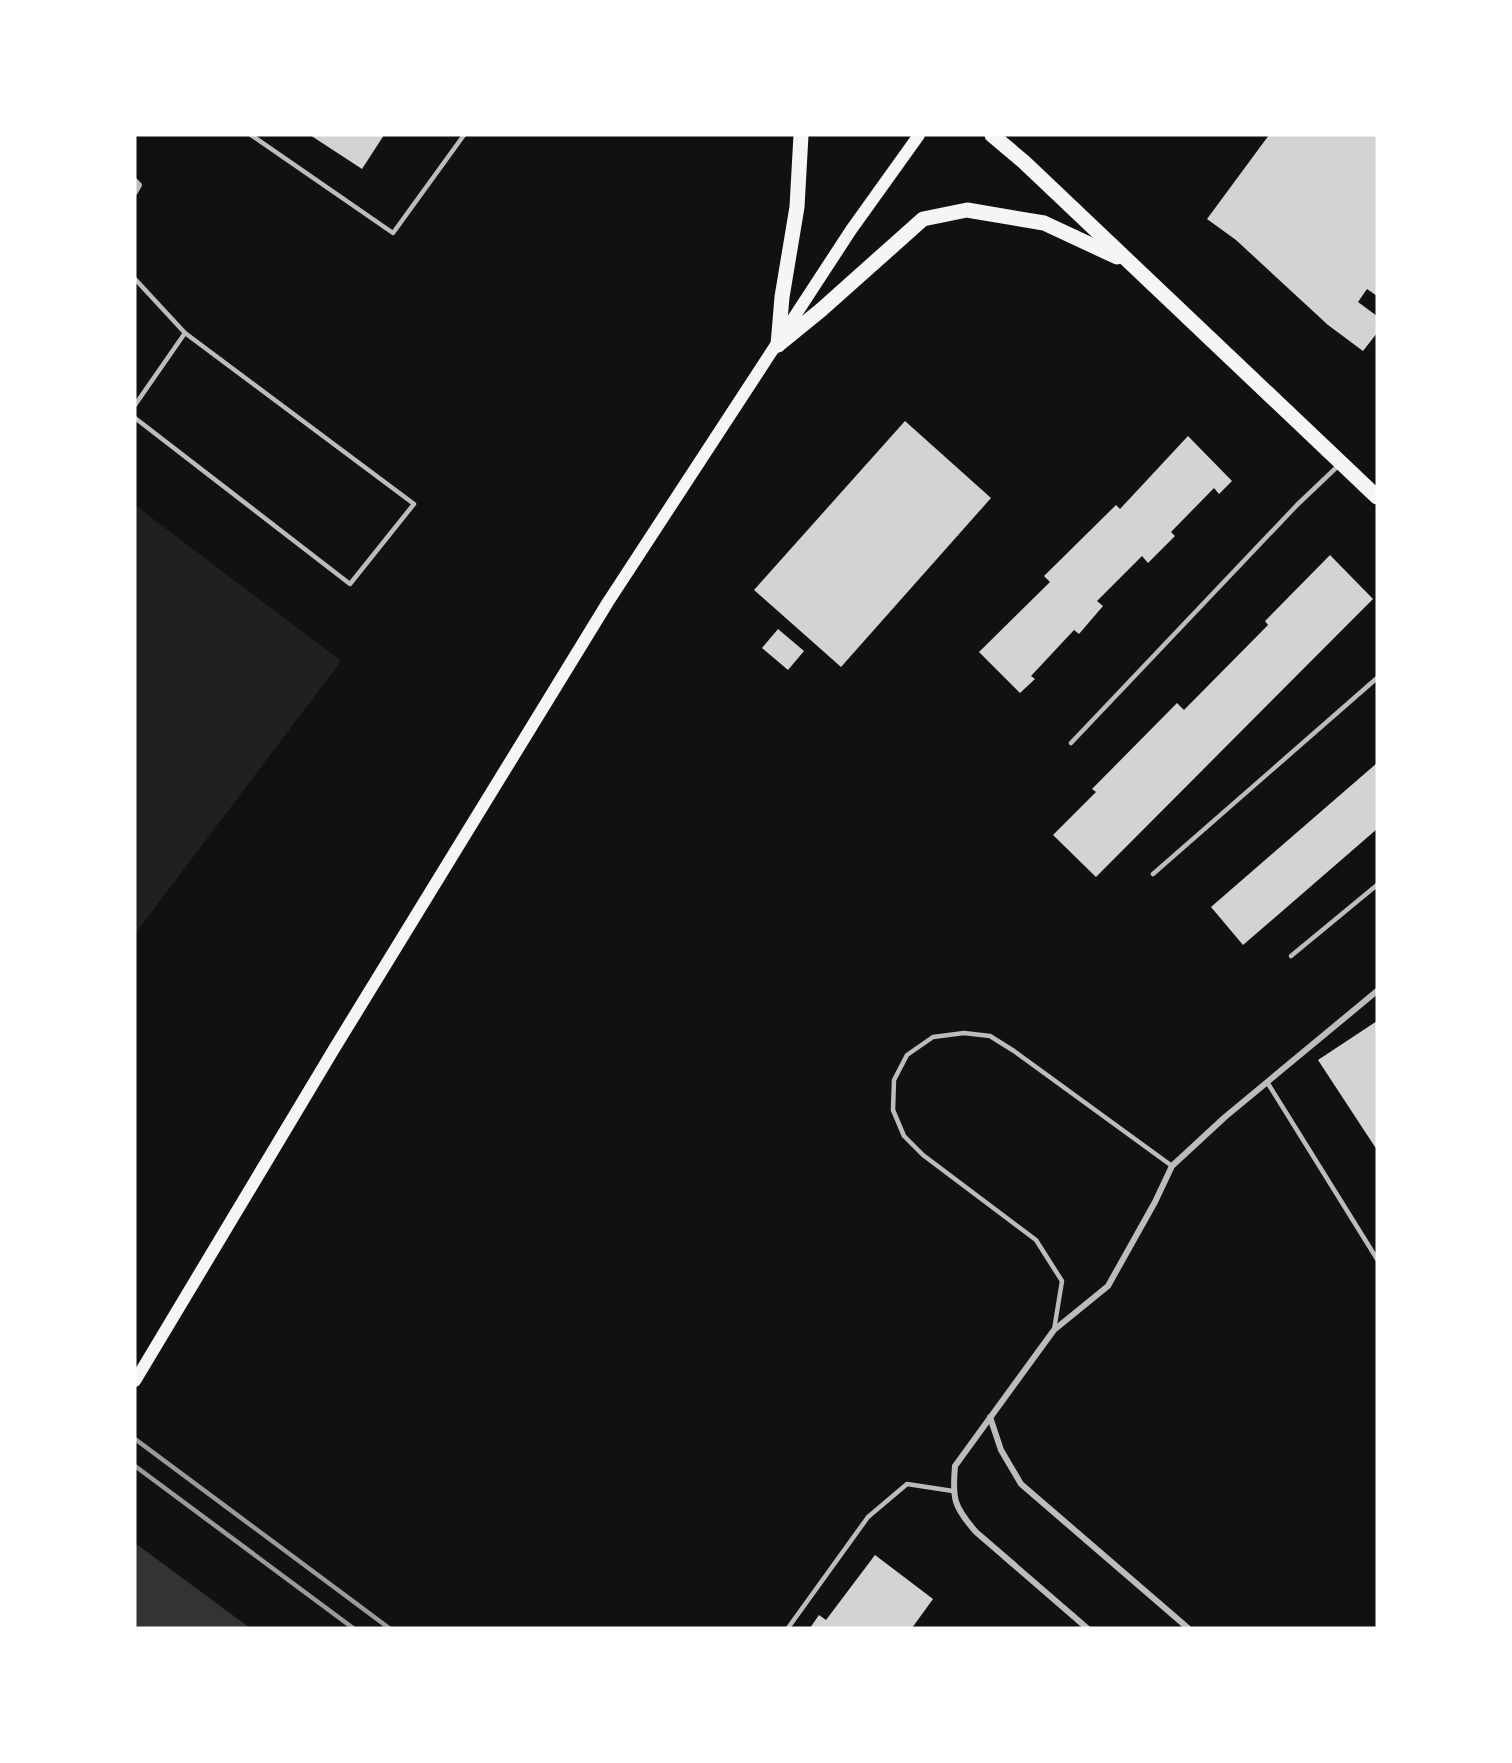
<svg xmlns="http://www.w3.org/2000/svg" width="1512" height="1763" font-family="'Nunito Sans',sans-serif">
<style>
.green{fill:#202020}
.water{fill:#333}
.building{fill:#d3d3d3}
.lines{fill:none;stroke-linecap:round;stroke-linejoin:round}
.service{stroke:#bcbcbc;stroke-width:4.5}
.minor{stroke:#bcbcbc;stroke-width:6}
.secondary{stroke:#f5f5f5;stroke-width:12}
.primary{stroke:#f5f5f5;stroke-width:15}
.rail{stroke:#9a9a9a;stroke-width:4.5}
</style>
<rect width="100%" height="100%" fill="#111"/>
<polygon class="green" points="135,505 341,661 135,934"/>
<polygon class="water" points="135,1543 250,1628 135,1628"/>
<g class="building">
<polygon points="310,135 384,135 362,169"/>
<polygon points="1269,135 1377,135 1377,296 1367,289 1358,302 1377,316 1377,333 1363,351 1328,325 1236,240 1207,219"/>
<polygon points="905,421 991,498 841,667 754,590"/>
<polygon points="1188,436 1232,481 1219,494 1214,488 1171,532 1175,536 1148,563 1142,556 1097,601 1103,606 1079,634 1074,630 1031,676 1035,679 1020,693 979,652 1050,582 1044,576 1116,505 1120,509"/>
<polygon points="1330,555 1373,599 1096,877 1053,835 1096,792 1092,789 1177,703 1184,710 1268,625 1265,621"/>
<polygon points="778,629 804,651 788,670 762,648"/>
<polygon points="1377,763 1377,829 1243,945 1211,907"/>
<polygon points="1377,1021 1377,1150 1318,1060"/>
<polygon points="875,1555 933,1599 912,1628 810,1628 819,1615 826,1620"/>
</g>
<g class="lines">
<g class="service">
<polyline points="251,135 393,233 464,135"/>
<polyline points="135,279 185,333 414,504 350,584 135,418"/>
<polyline points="135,405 185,333"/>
<polyline points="1071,743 1297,505 1339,465"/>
<polyline points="1153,874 1377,678"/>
<polyline points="1291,956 1377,885"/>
<polyline points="1267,1082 1377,1259"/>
<polyline points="1054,1330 1062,1281 1036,1240 923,1155 904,1136 893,1110 894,1080 907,1055 933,1037 964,1033 990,1036 1014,1051 1172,1166"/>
<polyline points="788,1628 868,1517 907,1484 953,1491"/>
</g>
<g class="minor">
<polyline points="135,181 139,185 135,192"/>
<polyline points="990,1417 1001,1450 1021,1484 1188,1628"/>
<path d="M 1087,1628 L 976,1532 C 954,1507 952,1499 955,1466 L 1054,1330 L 1108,1286 L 1155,1202 L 1172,1166 L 1225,1117 L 1377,991"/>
</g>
<polyline class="secondary" points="135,1381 334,1049 608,602 851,230 919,135"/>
<g class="primary">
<polyline points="992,135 1024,162 1377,497"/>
<polyline points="778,345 821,310 923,219 967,210 1044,223 1117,257"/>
<polyline points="778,345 782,297 797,207 801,135"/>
</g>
<g class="rail">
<polyline points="135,1439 389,1628"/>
<polyline points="135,1466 353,1628"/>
</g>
</g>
<rect width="1512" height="1763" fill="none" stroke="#ffffff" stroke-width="273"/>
</svg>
